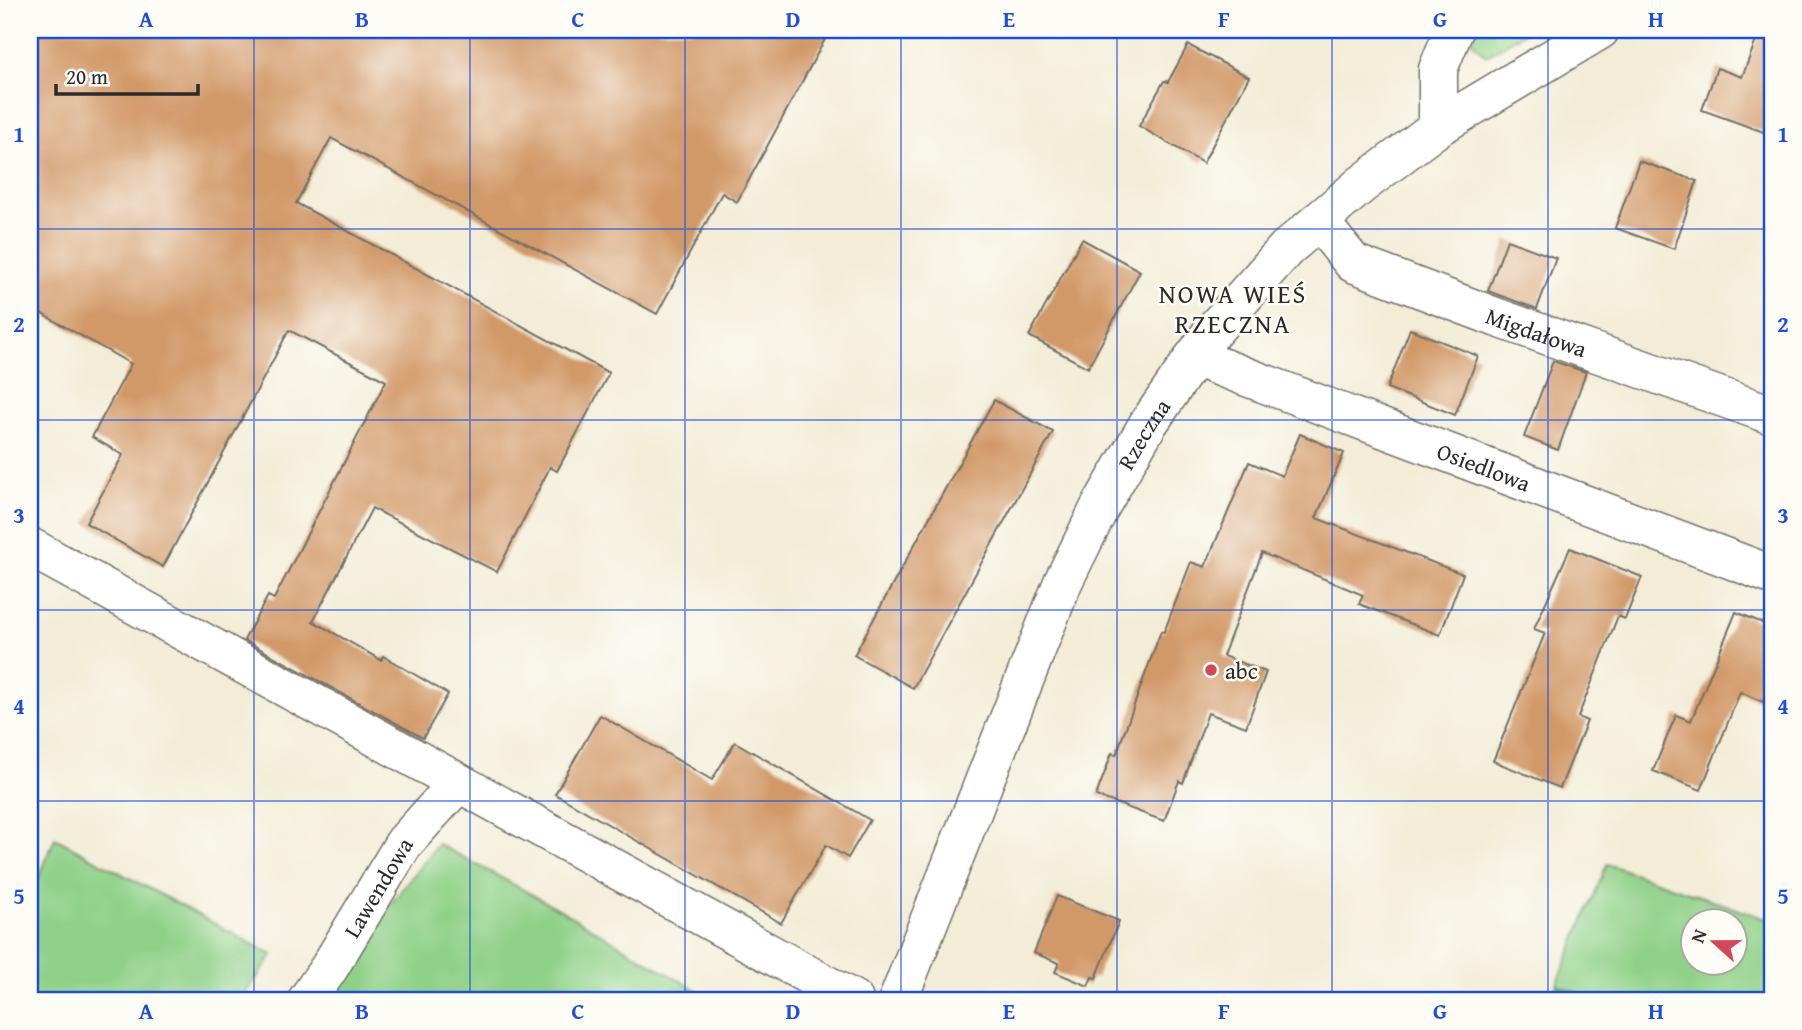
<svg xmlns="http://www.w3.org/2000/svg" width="1802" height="1030" font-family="'Gentium Book Plus',serif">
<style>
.green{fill:#90d189;stroke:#5e7e5a;stroke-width:2;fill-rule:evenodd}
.forest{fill:#74b375;stroke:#506f50;stroke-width:2}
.building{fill:#d29968}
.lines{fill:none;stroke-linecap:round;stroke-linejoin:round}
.minor-casing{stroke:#716f67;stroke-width:41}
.minor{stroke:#fff;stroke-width:38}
.grid{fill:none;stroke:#1d4ed8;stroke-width:2;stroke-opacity:0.55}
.poi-dot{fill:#d1495b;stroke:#fdfcf7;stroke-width:2.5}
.labels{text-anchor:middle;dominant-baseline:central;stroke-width:5;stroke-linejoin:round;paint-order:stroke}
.street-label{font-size:23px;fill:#2b2b2b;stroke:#fdfcf7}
.poi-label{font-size:23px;fill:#2b2b2b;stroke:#fdfcf7;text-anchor:start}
.quarter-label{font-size:26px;letter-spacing:2px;fill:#2b2b2b;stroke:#fdfcf7}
.neatline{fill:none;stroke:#1d4ed8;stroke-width:2.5}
.grid-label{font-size:23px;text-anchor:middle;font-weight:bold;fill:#1d4ed8}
</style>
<rect width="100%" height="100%" fill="#fdfcf7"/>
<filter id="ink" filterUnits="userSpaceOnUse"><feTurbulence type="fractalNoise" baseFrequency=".0143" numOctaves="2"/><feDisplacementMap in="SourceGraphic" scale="14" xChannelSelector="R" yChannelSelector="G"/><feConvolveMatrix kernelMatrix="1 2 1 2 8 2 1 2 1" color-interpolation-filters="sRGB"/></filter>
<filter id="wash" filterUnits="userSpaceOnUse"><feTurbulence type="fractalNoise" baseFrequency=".00686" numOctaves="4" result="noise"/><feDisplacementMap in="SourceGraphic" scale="28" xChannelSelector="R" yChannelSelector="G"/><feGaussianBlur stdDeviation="1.57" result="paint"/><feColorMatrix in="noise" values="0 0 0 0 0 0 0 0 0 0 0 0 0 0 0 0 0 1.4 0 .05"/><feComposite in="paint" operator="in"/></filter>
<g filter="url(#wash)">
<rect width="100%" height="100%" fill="#f3edd7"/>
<g class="green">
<polygon points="1467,30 1528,30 1486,56 1465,34"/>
<polygon points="55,838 273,955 241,1000 30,1000 30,900"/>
<polygon points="438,844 559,909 713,1000 315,1000"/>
<path d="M 1607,864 L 1772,921 L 1772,1000 L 1595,1000 L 1557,985 ZM 1694,922 L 1736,922 L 1736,964 L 1694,964 Z"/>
</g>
<polygon class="forest" points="1557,985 1595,1000 1551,1000"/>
<g id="blocks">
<g class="building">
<polygon points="30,30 830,30 737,202 722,193 657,314 331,138 296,203 609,373 557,471 550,467 497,572 372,508 313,621 381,660 383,656 448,694 423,738 244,640 268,596 274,599 386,381 289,330 163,567 86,523 123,455 92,437 131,364 30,307"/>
<polygon points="1760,30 1772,30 1772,135 1702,110 1717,68 1742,77"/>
<polygon points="1188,45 1249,77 1203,163 1139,126 1164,81 1168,82"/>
<polygon points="1639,161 1697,181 1674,249 1615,228"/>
<polygon points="1082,239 1140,271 1088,368 1029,336"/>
<polygon points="1507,240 1556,258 1537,309 1488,291"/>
<polygon points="1410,329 1478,356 1455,415 1387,388"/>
<polygon points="1553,361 1586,372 1558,450 1524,437"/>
<polygon points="994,400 1053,432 913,688 854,655"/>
<polygon points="1300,434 1344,453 1316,518 1463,574 1440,635 1359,604 1363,595 1262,553 1223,656 1266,672 1246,727 1208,713 1183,783 1179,781 1164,821 1096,796 1112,753 1116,755 1161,631 1164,632 1191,562 1205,567 1249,462 1282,476"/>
<polygon points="1570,548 1642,577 1625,619 1618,616 1578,717 1587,721 1560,788 1493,761 1545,633 1534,629"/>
<polygon points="1736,612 1772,627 1772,679 1763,702 1740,692 1701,790 1653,771 1676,715 1691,721"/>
<polygon points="600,715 712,780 735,742 870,820 848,858 826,845 781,923 555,794"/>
<polygon points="1057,896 1119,921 1096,978 1092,977 1088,986 1055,972 1059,963 1034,953"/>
</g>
</g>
</g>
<g filter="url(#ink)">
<use href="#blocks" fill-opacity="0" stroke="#716f67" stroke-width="2"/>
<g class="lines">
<g class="minor-casing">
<g id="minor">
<polyline points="1438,127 1438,69 1454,30"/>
<path id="s1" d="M 1319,221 L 1353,263 L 1498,318 L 1772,415"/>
<path id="s2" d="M 1194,357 L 1772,575"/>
<polyline points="30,547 854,1000"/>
<path id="s3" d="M 307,1000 L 329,968 L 404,843 L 458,783"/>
<path id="s4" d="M 898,1000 L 1063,582 L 1100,507 L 1148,424 L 1211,333 L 1287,248 L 1361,185 L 1438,127 L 1600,30"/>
</g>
</g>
<use href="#minor" class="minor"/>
</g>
</g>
<path class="grid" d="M 254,30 L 254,1000M 470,30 L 470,1000M 685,30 L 685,1000M 901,30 L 901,1000M 1117,30 L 1117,1000M 1332,30 L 1332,1000M 1548,30 L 1548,1000M 30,229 L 1772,229M 30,420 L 1772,420M 30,610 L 1772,610M 30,801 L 1772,801"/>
<circle class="poi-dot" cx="1211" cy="670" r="7"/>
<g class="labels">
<g class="street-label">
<text stroke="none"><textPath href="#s1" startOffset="250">Migdałowa</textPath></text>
<text stroke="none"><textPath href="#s4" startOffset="618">Rzeczna</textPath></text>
<text stroke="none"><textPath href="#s2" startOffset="310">Osiedlowa</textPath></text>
<text stroke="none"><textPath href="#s3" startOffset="133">Lawendowa</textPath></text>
</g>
<g class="poi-label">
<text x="1225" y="670">abc</text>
</g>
<g class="quarter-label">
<text x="1233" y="293">NOWA WIEŚ<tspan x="1233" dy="30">RZECZNA</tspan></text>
</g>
</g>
<rect width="1802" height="1030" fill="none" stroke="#fdfcf7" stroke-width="77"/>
<g transform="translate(1714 942) rotate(291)"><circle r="33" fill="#fdfcf7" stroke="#a9a8a5" stroke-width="2"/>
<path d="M0-5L12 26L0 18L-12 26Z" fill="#d1495b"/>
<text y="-10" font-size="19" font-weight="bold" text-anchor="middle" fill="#2b2b2b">N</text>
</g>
<path d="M56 84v10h142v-10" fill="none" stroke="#2b2b2b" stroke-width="3.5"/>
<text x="66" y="84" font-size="21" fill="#2b2b2b" stroke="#fdfcf7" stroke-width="5" paint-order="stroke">20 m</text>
<rect x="38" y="38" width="1726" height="954" class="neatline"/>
<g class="grid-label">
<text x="146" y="27">A</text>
<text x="362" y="27">B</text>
<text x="578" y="27">C</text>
<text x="793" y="27">D</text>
<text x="1009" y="27">E</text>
<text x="1224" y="27">F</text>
<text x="1440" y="27">G</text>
<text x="1656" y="27">H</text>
<text x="19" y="142">1</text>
<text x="1783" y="142">1</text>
<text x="19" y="332">2</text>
<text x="1783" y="332">2</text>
<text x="19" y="523">3</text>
<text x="1783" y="523">3</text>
<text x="19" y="714">4</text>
<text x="1783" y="714">4</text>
<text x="19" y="904">5</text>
<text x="1783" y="904">5</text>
<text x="146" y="1019">A</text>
<text x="362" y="1019">B</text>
<text x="578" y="1019">C</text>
<text x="793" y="1019">D</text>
<text x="1009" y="1019">E</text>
<text x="1224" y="1019">F</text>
<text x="1440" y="1019">G</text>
<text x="1656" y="1019">H</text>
</g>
</svg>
